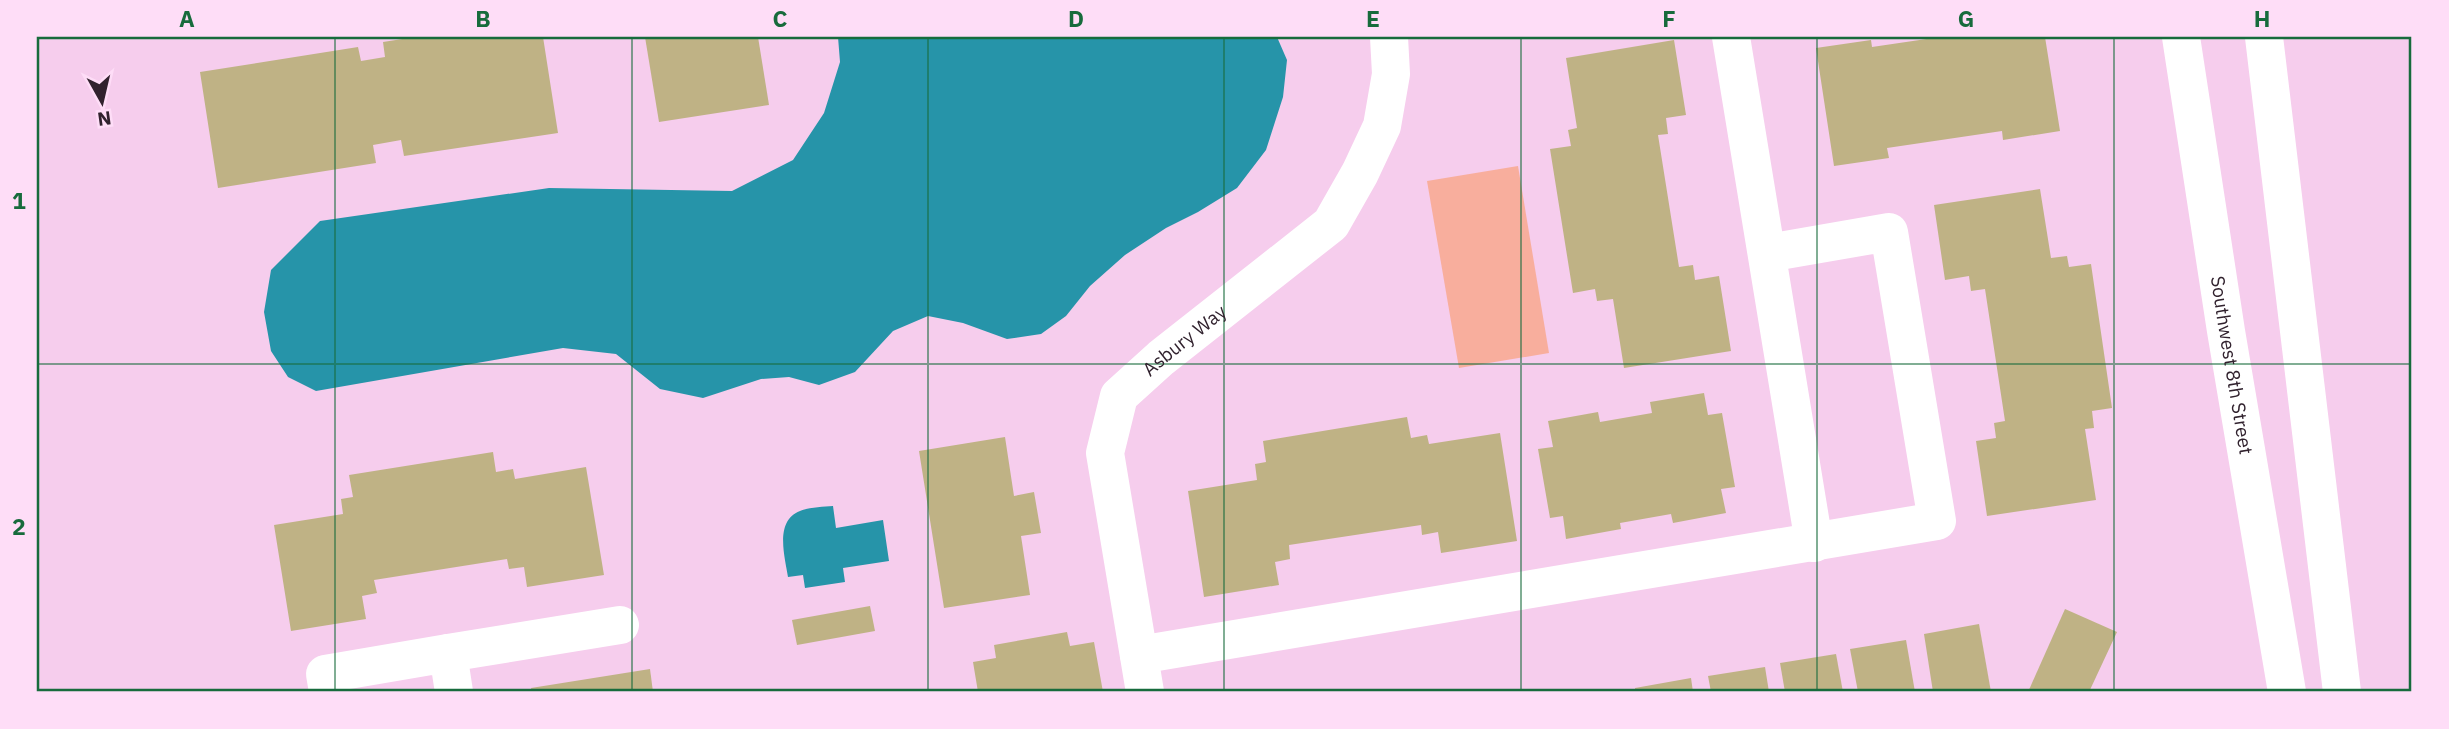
<svg xmlns="http://www.w3.org/2000/svg" width="2449" height="729" font-family="'IBM Plex Sans',sans-serif">
<style>
.green{fill:#f8ae9d}
.water{fill:#2694a9}
.building{fill:#bfb285}
.lines{fill:none;stroke-linecap:round;stroke-linejoin:round}
.minor{stroke:#fff;stroke-width:38}
.tertiary{stroke:#fff;stroke-width:38}
.grid{fill:none;stroke:#176b3c;stroke-width:2;stroke-opacity:0.55}
.labels{text-anchor:middle;dominant-baseline:central;stroke-width:5;stroke-linejoin:round;paint-order:stroke}
.street-label{font-size:19px;fill:#31222e;stroke:#feddf7}
.neatline{fill:none;stroke:#176b3c;stroke-width:2.5}
.grid-label{font-size:23px;text-anchor:middle;font-weight:bold;fill:#176b3c}
</style>
<rect width="100%" height="100%" fill="#f6cded"/>
<polygon class="green" points="1518,166 1549,353 1459,368 1427,181"/>
<g class="water">
<polygon points="838,37 1277,37 1287,60 1283,97 1266,150 1237,188 1198,212 1166,228 1125,255 1090,286 1066,316 1041,334 1007,339 963,323 928,316 893,331 855,372 819,385 789,377 761,379 703,398 660,389 616,354 563,348 316,391 288,377 271,351 264,312 271,270 320,221 549,188 732,191 793,160 824,113 840,62"/>
<path d="M 833,506 L 836,528 L 883,520 L 889,561 L 843,568 L 845,582 L 805,588 L 803,575 L 788,577 C 785,557 774,521 800,511 C 809,507 823,507 833,506 Z"/>
</g>
<g class="building">
<polygon points="415,37 543,37 558,133 404,156 401,140 373,145 376,163 218,188 200,72 358,47 361,61 385,57 383,42"/>
<polygon points="645,37 758,37 769,105 659,122"/>
<polygon points="1940,37 2045,37 2060,131 2003,140 2002,131 1887,148 1889,158 1834,166 1816,48 1871,40 1872,47"/>
<polygon points="1674,40 1686,115 1666,118 1668,134 1658,135 1679,267 1693,265 1695,280 1719,276 1731,351 1624,368 1613,299 1597,301 1595,289 1573,293 1550,149 1571,146 1568,130 1577,128 1566,58"/>
<polygon points="2040,189 2051,258 2067,256 2069,267 2091,264 2112,408 2092,411 2094,428 2085,429 2096,500 1987,516 1976,441 1996,438 1994,423 2005,421 1985,289 1971,291 1969,276 1945,280 1934,205"/>
<polygon points="1704,393 1708,415 1722,413 1735,487 1721,489 1726,513 1673,523 1671,514 1620,523 1621,529 1566,539 1563,516 1550,518 1538,449 1553,447 1548,421 1598,412 1600,422 1652,413 1650,402"/>
<polygon points="1407,417 1411,438 1427,435 1429,444 1500,433 1517,541 1441,553 1438,532 1422,535 1421,525 1289,545 1290,559 1275,562 1279,585 1204,597 1188,491 1257,480 1255,464 1266,462 1263,441"/>
<polygon points="1005,437 1014,496 1034,492 1041,533 1021,536 1030,595 944,608 919,451"/>
<polygon points="493,452 496,472 513,469 515,479 586,467 604,575 527,587 524,567 509,569 507,559 374,580 377,593 362,596 366,619 291,631 274,525 343,514 341,499 353,497 349,475"/>
<polygon points="870,606 875,631 797,645 792,620"/>
<polygon points="2065,609 2117,632 2089,692 2028,692"/>
<polygon points="1979,624 1991,692 1933,692 1924,634"/>
<polygon points="1067,632 1070,646 1094,642 1103,692 978,692 973,662 996,658 994,645"/>
<polygon points="1906,640 1915,692 1858,692 1850,649"/>
<polygon points="1836,654 1843,692 1785,692 1780,663"/>
<polygon points="1765,667 1769,692 1711,692 1708,676"/>
<polygon points="650,669 653,692 532,692 531,688"/>
<polygon points="1691,678 1693,692 1635,692 1635,688"/>
</g>
<g class="lines">
<g class="minor">
<polyline points="1731,37 1814,543"/>
<polyline points="448,653 620,625"/>
<polyline points="1139,655 1937,521 1889,232 1768,253"/>
<polyline points="328,692 325,674 448,653 454,692"/>
<path id="s1" d="M 1145,692 L 1105,453 L 1119,396 L 1161,358 L 1331,224 L 1360,173 L 1382,126 L 1391,74 L 1389,37"/>
</g>
<g class="tertiary">
<path id="s2" d="M 2181,37 L 2226,331 L 2287,692"/>
<polyline points="2264,37 2342,692"/>
</g>
</g>
<path class="grid" d="M 335,37 L 335,692M 632,37 L 632,692M 928,37 L 928,692M 1224,37 L 1224,692M 1521,37 L 1521,692M 1817,37 L 1817,692M 2114,37 L 2114,692M 37,364 L 2412,364"/>
<g class="labels">
<g class="street-label">
<text stroke="none"><textPath href="#s1" startOffset="387">Asbury Way</textPath></text>
<text stroke="none"><textPath href="#s2" startOffset="332">Southwest 8th Street</textPath></text>
</g>
</g>
<rect width="2449" height="729" fill="none" stroke="#feddf7" stroke-width="77"/>
<g transform="translate(102 102) rotate(172)" stroke="#feddf7" stroke-width="5" paint-order="stroke">
<path d="M0-5L12 26L0 18L-12 26Z" fill="#31222e"/>
<text y="-10" font-size="19" font-weight="bold" text-anchor="middle" fill="#31222e">N</text>
</g>
<rect x="38" y="38" width="2372" height="652" class="neatline"/>
<g class="grid-label">
<text x="187" y="27">A</text>
<text x="483" y="27">B</text>
<text x="780" y="27">C</text>
<text x="1076" y="27">D</text>
<text x="1373" y="27">E</text>
<text x="1669" y="27">F</text>
<text x="1966" y="27">G</text>
<text x="2262" y="27">H</text>
<text x="19" y="209">1</text>
<text x="19" y="535">2</text>
</g>
</svg>
